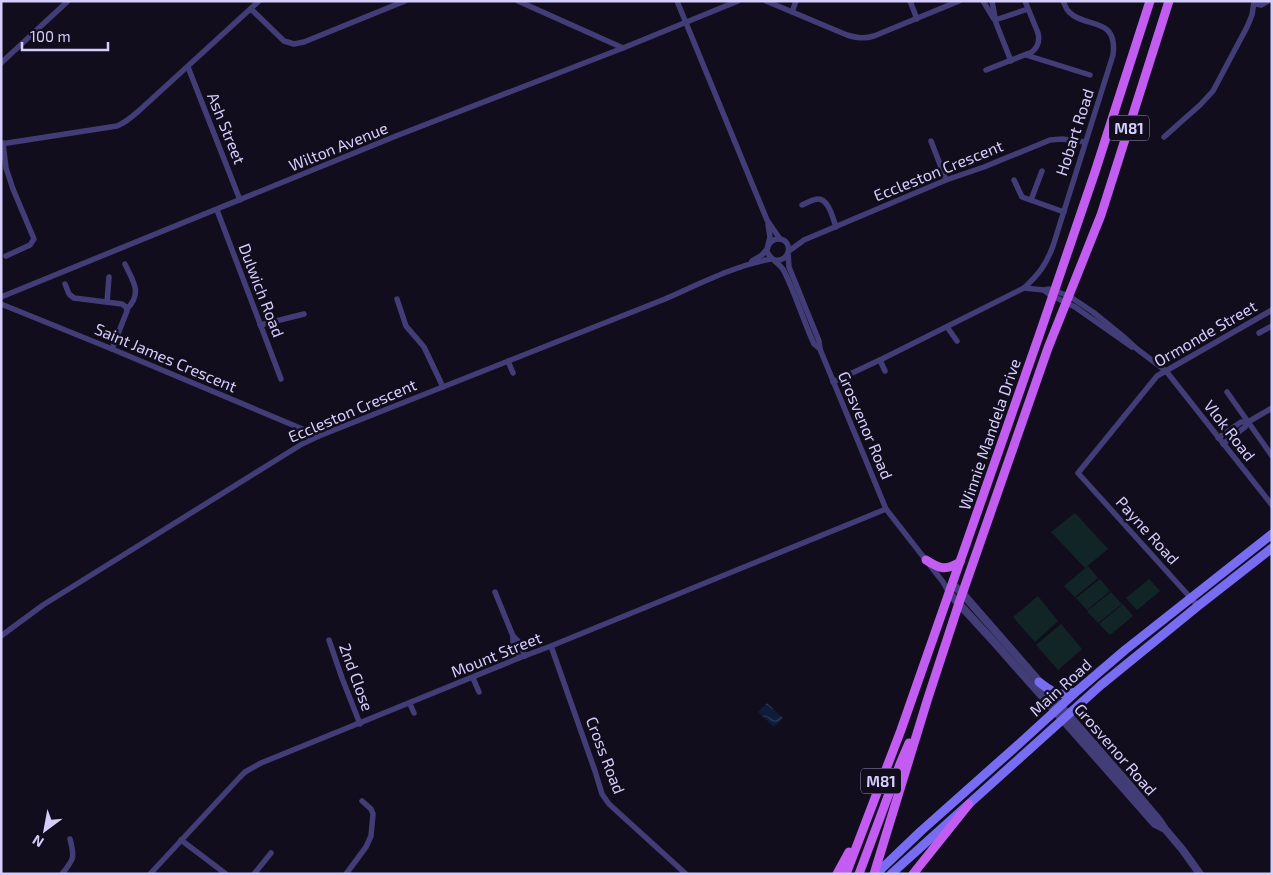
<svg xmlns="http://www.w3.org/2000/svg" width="1273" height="875" font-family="'Exo 2',sans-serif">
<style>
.pitch{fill:#112526}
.water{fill:url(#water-waves)}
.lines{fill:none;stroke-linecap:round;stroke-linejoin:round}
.minor{stroke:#423c77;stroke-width:5.5}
.tertiary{stroke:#423c77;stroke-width:8}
.secondary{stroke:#786cf3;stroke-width:9}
.primary{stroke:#c35df1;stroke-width:9}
.labels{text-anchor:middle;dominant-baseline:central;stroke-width:5;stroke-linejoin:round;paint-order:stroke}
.shield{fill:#110d1c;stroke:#9a93b8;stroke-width:1}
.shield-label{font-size:15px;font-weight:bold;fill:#d5cdfb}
.street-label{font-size:16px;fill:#d5cdfb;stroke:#110d1c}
</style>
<defs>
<pattern id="water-waves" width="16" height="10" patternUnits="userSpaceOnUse" patternTransform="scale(1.25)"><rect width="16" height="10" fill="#0e1c3a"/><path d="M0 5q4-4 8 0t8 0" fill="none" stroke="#303c57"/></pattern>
</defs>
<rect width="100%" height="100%" fill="#110d1c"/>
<g class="pitch">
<polygon points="1075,513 1108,549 1085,568 1051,532"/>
<polygon points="1088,566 1098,578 1075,597 1064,586"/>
<polygon points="1100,579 1110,591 1087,610 1076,598"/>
<polygon points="1149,579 1160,591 1137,610 1126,598"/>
<polygon points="1111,592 1122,604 1098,623 1087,611"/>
<polygon points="1038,596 1058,621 1035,642 1013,617"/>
<polygon points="1123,604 1133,616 1110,635 1099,624"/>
<polygon points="1061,624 1082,649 1058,670 1036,645"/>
</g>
<polygon class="water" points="767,703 783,718 774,727 758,712"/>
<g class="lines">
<g class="minor">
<polyline points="518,1 623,48"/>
<polyline points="677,1 767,220 780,239"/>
<path d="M 766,1 L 847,35 C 857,38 864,39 874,36 L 959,1"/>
<polyline points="910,1 917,19"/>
<polyline points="983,1 994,19"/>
<polyline points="992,1 996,23 1011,61"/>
<polyline points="1254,1 1256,4 1261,5 1268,1"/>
<polyline points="251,9 284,41 294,44 304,42 405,1"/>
<polyline points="792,12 796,1"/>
<polyline points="995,20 1028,9"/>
<polyline points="1026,55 1090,75"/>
<polyline points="1,63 68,1"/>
<polyline points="188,67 240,200"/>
<path d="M 986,70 L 1032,52 C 1038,47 1040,41 1038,33 L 1025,1"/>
<polyline points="1164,137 1200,105 1213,91 1247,27 1252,15 1254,2"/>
<polyline points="931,141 946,180"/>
<polyline points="3,143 6,168 13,189 34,239 30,245 6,256"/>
<path d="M 1,144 L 117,126 C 127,122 134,115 142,108 L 259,1"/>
<polyline points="1014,180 1022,197 1064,212"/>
<polyline points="1031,200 1042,171"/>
<path d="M 802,205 C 807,203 813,199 818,199 C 829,199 833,219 836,227"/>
<polyline points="217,210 281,379"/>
<polyline points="768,224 770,237 768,245"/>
<polyline points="789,251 804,240 946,180 984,167 1050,140 1062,139 1085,142"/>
<polyline points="788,253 789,267 819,341 820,349 822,354 886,509 943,582 949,593"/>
<path d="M 775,260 C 791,262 793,241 780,239 C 773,238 767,244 767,251 C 768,258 780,263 784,271 C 796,295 803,320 814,344 L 820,349"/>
<polyline points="752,261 762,255 767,249"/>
<path d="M 125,264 C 133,282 143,292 127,309"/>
<polyline points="65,284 69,294 74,298 122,304 126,307 127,311 112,349"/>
<polyline points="1024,288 1044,290 1049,289 1069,296 1093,312 1125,338 1137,349 1166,371 1272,505"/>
<polyline points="1044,290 1049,294 1075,307 1132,347"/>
<polyline points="1,297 396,136 623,48 738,1"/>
<polyline points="397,299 406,326 424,347 443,387"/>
<polyline points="107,302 109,277"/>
<polyline points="1,304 112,349 319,436"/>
<polyline points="260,325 304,314"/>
<polyline points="947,327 957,341"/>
<polyline points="1259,333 1272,326"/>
<polyline points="880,360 885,371"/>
<polyline points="508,361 513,373"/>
<path d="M 833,382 L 884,358 L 1024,288 C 1039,274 1046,265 1053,246 L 1113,55 C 1118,16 1086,29 1069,12 C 1066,9 1065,5 1063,1"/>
<polyline points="1227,392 1272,456"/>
<polyline points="1218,438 1241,422 1248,422 1272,408"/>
<polyline points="1223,444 1245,427 1248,422"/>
<polyline points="495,592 513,636 513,643 519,658"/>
<polyline points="1198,606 1078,473 1157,376 1272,310"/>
<path d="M 1,636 L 43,605 L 302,444 L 319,436 L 665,299 C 697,285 738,264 772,259"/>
<polyline points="513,636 518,641 525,656"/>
<polyline points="329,640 342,678 360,724"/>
<polyline points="551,646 595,771 602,794 609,804 686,874"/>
<polyline points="473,678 479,692"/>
<polyline points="410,704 414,713"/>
<polyline points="181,840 226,874"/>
<path d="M 62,874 C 74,859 75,858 70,839"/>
<polyline points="150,874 240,777 245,772 261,763 519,658 551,646 886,509"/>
<polyline points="254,874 271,853"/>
<polyline points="346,874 366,847 371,836 373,814 371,809 362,801"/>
</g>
<g class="tertiary">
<polyline points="952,584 962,593 1126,781 1159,820 1165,829 1182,849 1200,874"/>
<polyline points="949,593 994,642 1155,824 1163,828"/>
</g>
<g class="secondary">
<path d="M 1039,682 C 1052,692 1058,697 1075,692"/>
<polyline points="876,874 921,831 1020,743 1077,691 1125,650 1272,534"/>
<polyline points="891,874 1101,685 1198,606 1272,548"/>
</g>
<g class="primary">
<path d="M 926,560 C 940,569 946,571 960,562"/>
<polyline points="837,874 849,852"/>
<polyline points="846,874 901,730 1040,333 1095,172 1150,1"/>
<polyline points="859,874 900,764 909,743"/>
<polyline points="874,874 927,701 959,603 1048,348 1101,215 1169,1"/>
<polyline points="913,874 969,804"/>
</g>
</g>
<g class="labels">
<g class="shield">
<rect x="1109" y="115.5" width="40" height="25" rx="4"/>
<rect x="861" y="768.5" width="40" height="25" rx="4"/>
</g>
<g class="shield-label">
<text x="1129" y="128">M81</text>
<text x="881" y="781">M81</text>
</g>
<g class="street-label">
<text transform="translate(227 128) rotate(68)">Ash Street</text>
<text transform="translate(1074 132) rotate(-72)">Hobart Road</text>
<text transform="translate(338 146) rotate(-22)">Wilton Avenue</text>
<text transform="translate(938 170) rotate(-22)">Eccleston Crescent</text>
<text transform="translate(262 290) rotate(69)">Dulwich Road</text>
<text transform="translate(1205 333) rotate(-30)">Ormonde Street</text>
<text transform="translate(166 357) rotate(23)">Saint James Crescent</text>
<text transform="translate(352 410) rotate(-23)">Eccleston Crescent</text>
<text transform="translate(866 425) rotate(67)">Grosvenor Road</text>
<text transform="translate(1230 430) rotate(52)">Vlok Road</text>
<text transform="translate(989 434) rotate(-71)">Winnie Mandela Drive</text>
<text transform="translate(1148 530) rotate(48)">Payne Road</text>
<text transform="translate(496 654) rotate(-22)">Mount Street</text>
<text transform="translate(357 677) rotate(70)">2nd Close</text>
<text transform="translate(1060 687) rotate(-42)">Main Road</text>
<text transform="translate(1116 749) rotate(49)">Grosvenor Road</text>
<text transform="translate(606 755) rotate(69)">Cross Road</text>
</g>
</g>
<rect width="1273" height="875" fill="none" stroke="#d5cdfb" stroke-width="5"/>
<g transform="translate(45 830) rotate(212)" stroke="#110d1c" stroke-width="4" paint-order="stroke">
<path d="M0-4L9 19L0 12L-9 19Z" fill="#d5cdfb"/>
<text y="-8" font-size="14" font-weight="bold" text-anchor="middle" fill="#d5cdfb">N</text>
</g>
<path d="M22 42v8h86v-8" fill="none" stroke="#d5cdfb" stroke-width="2.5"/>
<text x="30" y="42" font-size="15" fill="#d5cdfb" stroke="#110d1c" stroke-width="4" paint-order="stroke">100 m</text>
</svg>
